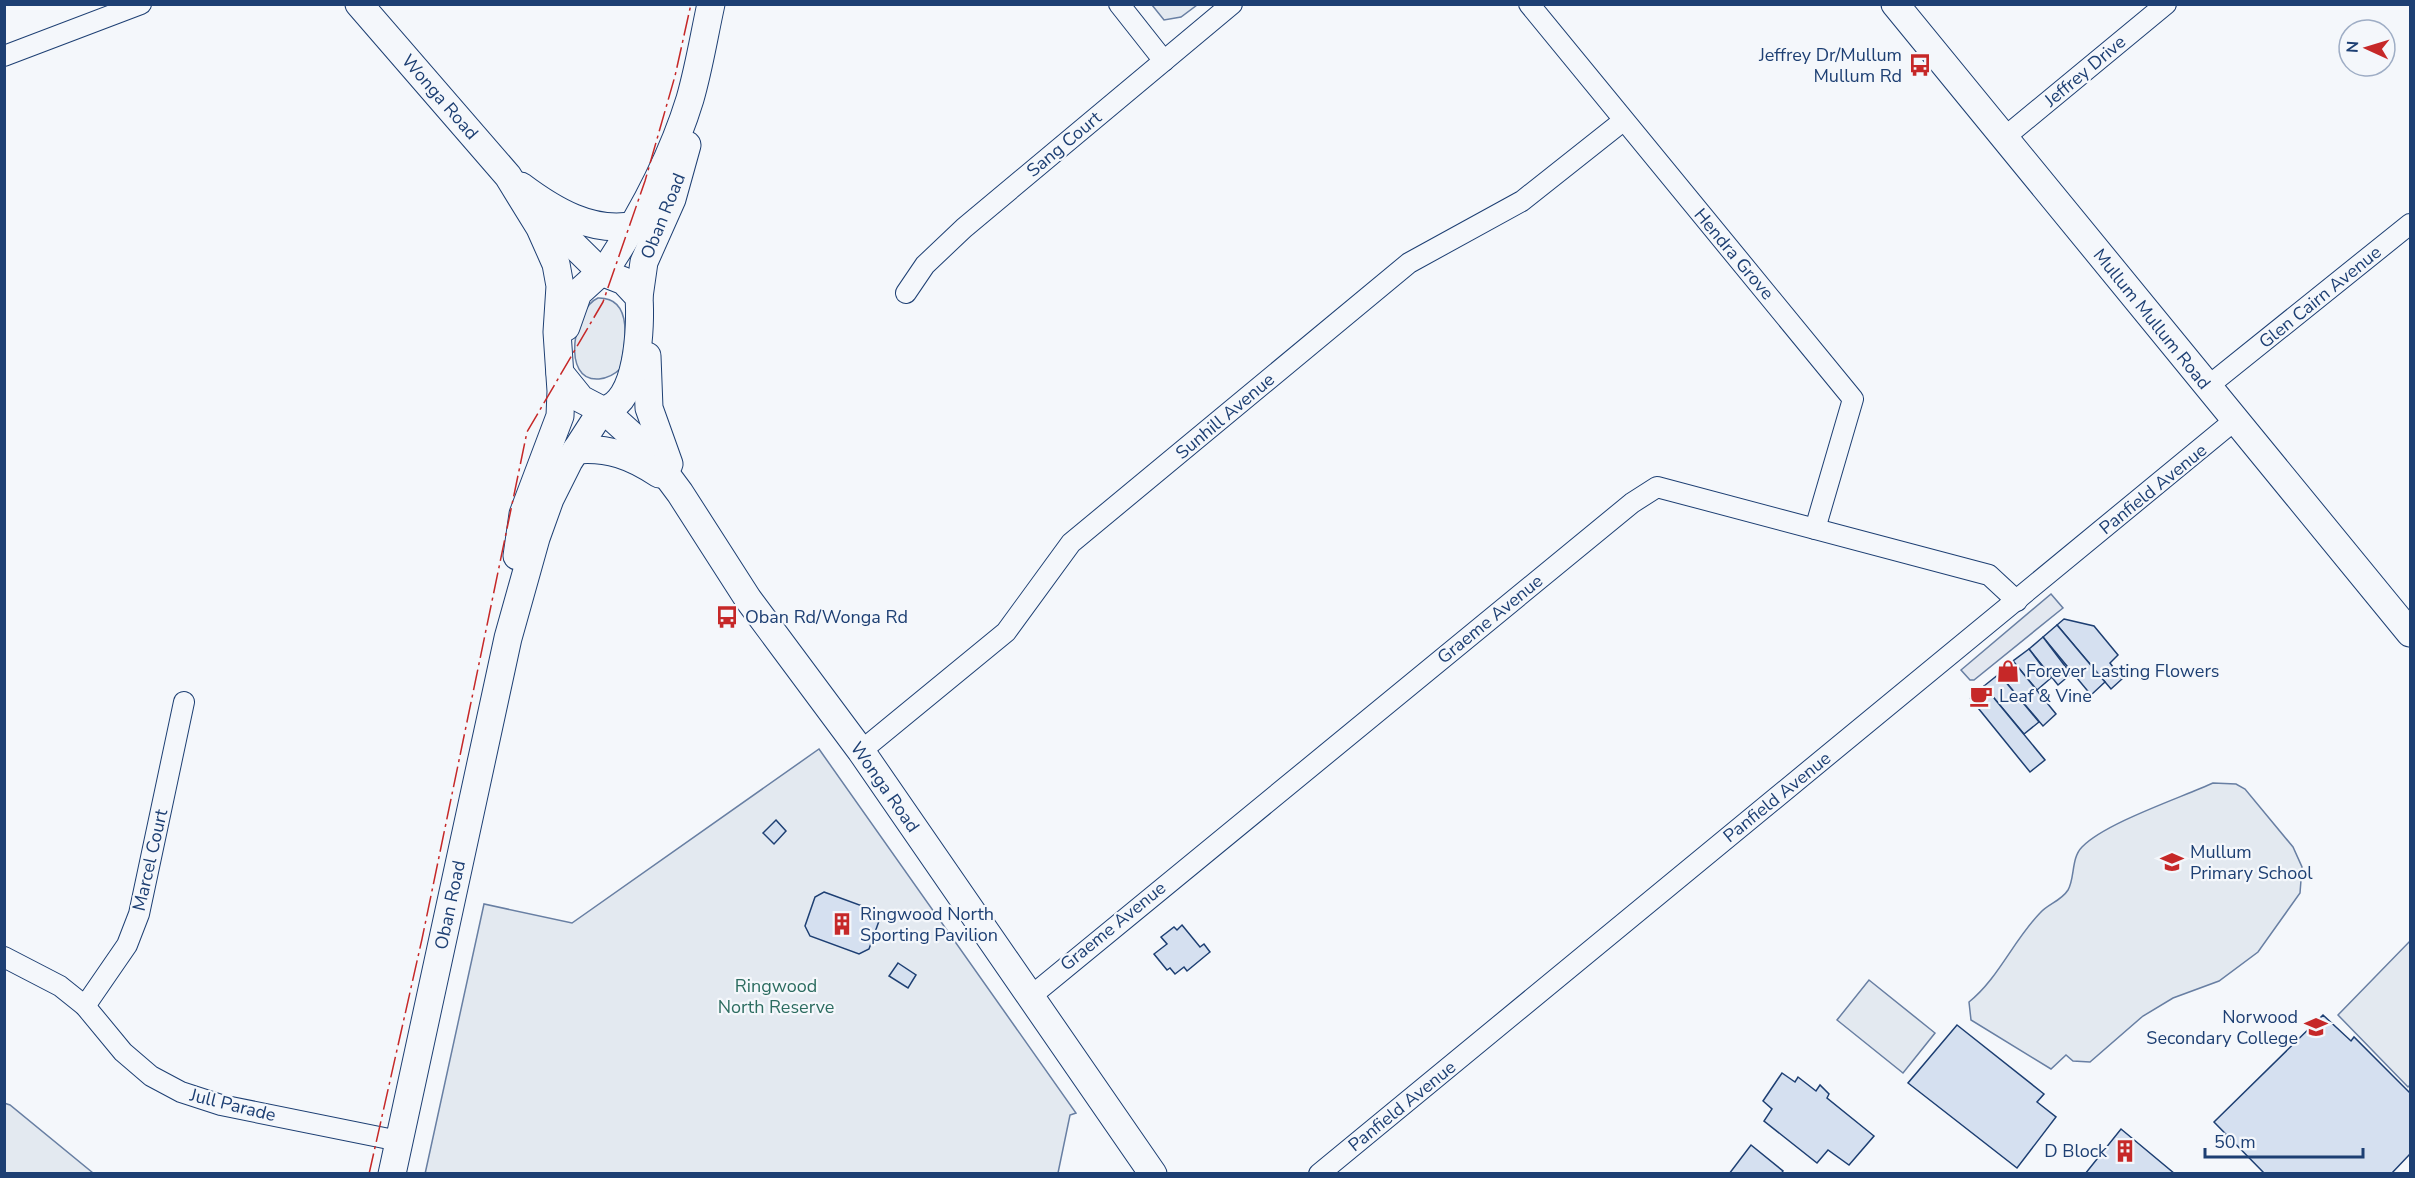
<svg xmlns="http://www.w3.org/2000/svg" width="2415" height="1178" font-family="'Nunito Sans',sans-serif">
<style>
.green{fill:#e3e9f0;stroke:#687fa3;stroke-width:1.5}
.parking{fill:#e3e8f0;stroke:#687fa3;stroke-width:1.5}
.building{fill:#d5e0f0;stroke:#1d3f73;stroke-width:1.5}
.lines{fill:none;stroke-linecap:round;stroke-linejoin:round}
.street-casing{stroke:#1d3f73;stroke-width:22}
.secondary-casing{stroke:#1d3f73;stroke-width:29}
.street{stroke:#f4f7fb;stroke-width:20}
.secondary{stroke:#f4f7fb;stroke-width:27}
.power{stroke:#c62828;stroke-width:1.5;stroke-dasharray:21 4.5 3 4.5;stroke-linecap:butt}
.labels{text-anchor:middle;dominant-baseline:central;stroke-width:4.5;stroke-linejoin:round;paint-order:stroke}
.poi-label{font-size:18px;fill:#1d3f73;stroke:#f4f7fb;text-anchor:start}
.street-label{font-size:18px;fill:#1d3f73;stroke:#f4f7fb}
.park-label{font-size:18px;fill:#2c6c60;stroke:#f4f7fb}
</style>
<rect width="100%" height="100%" fill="#f4f7fb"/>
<g class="green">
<polygon points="1152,5 1197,5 1181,17 1164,20"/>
<path d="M 598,298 C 635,297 625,347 620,369 C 614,375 608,378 599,379 C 560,382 574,308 598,298 Z"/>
<polygon points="819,749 1076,1113 1070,1115 1058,1173 425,1174 484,904 572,923"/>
<path d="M 2213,783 L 2236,784 L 2245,789 L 2293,847 L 2302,867 L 2300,893 L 2258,952 L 2219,981 L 2173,998 L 2143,1016 L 2090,1062 L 2073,1061 L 2066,1055 L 2051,1069 L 1971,1020 L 1969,1002 C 1998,979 2013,941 2040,913 C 2048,904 2061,901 2068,890 C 2075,878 2071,858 2082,847 C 2105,823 2180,798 2213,783 Z"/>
<polygon points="2410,941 2410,1085 2408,1087 2338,1015"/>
<polygon points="1869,980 1935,1033 1903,1073 1837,1020"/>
<polygon points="4,1103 10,1105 93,1173 5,1173"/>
</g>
<polygon class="parking" points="2051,594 2063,608 1974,680 1970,680 1961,670"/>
<g class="building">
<polygon points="2064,619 2094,626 2118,655 2110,663 2122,679 2111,689 2057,625"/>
<polygon points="2057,625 2105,682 2091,695 2043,637"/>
<polygon points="2043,637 2071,674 2058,685 2029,649"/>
<polygon points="2029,649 2051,678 2037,690 2013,661"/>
<polygon points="2013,661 2056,714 2043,726 1999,674"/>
<polygon points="1999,674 2039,722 2024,734 1984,686"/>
<polygon points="1984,686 2045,760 2030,772 1970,698"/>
<polygon points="776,820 786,831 774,844 763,833"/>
<polygon points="824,892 876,911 879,921 869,949 859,954 810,936 805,926 815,897"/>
<polygon points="1182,925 1200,947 1204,944 1210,952 1187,971 1184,967 1175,974 1170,968 1167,970 1154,954 1167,944 1161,937 1174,927 1177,930"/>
<polygon points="898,963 916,975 908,988 889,976"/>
<polygon points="2323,1015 2351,1041 2354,1037 2410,1093 2410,1154 2391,1174 2265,1174 2214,1122"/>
<polygon points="1957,1025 2044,1094 2037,1102 2056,1117 2017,1168 1908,1083"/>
<polygon points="1782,1073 1795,1082 1798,1077 1816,1091 1820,1085 1829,1094 1827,1098 1874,1136 1849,1165 1828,1150 1817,1163 1764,1121 1772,1109 1763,1101"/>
<polygon points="2121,1129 2175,1174 2085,1174"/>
<polygon points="1751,1145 1783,1171 1781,1174 1729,1174"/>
</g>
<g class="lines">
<g class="street-casing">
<g id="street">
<polyline points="1119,4 1164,61"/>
<polyline points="1529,4 1853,399 1815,529"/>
<polyline points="4,56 141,4"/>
<polyline points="2005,137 2166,4"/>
<polyline points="906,293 925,265 964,228 1232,4"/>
<polyline points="2207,387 2410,224"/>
<polyline points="861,751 1006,632 1071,543 1409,263 1522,201 1623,121"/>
<polyline points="4,957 60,986 85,1006 123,1052 151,1076 181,1092 221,1105 399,1141"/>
<polyline points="1030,997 1632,503 1657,487 1989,575 2017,601"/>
<polyline points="85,1006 127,945 139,914 184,702"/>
<polyline points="1319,1174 2235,420"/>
</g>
</g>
<g class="secondary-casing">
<g id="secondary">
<polyline points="359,4 508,176 540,228 556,264 560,286 557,332 561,391 560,416 523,514 517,556"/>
<polyline points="1895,4 2410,633"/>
<path d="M 521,186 C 553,210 592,234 635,225"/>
<polyline points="539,211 601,272"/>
<path d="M 604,272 C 640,218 671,161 690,99 C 699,68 704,36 711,4"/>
<polyline points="639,297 644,262 672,199 687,145"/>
<polyline points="647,356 649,408 669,464"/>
<path d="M 560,373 L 581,399 L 602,410 C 639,406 641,324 639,297 L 624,281 L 601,272 L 578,293 L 566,327"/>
<polyline points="605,411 648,450 680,493 748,599 861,751 1153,1174"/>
<path d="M 576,450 C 608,447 632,456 659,474"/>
<polyline points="392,1174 508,638 536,538 550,499 569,461 602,410"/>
</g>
</g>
<use href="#street" class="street"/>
<use href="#secondary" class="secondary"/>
<polyline class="power" points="369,1174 422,939 527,432 603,302 645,181 675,76 691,4"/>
</g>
<defs>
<g id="bus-bare" transform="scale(1.8)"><path d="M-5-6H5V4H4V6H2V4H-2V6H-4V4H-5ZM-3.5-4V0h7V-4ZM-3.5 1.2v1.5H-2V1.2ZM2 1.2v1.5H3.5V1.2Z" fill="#c62828" stroke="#f4f7fb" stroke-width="2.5" paint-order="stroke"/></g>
<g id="shop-bare" transform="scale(1.8)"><path d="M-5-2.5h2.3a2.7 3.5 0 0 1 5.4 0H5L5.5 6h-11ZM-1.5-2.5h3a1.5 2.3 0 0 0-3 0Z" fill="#c62828" stroke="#f4f7fb" stroke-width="2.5" paint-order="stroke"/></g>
<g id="cafe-bare" transform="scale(1.8)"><path d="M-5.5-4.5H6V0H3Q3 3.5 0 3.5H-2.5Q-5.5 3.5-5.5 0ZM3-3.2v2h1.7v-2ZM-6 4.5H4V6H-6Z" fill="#c62828" stroke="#f4f7fb" stroke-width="2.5" paint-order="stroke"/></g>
<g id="school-bare" transform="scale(1.8)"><path d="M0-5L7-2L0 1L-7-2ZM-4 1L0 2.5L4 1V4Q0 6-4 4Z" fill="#c62828" stroke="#f4f7fb" stroke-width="2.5" paint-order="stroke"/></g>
<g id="building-bare" transform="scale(1.8)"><path d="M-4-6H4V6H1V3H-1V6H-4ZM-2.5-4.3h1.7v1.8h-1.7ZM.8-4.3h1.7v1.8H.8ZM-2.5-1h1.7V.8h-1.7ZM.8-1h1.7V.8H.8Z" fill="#c62828" stroke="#f4f7fb" stroke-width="2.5" paint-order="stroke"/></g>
</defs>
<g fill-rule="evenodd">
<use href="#bus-bare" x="1920" y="65"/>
<use href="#bus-bare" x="727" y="617"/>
<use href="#shop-bare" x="2008" y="671"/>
<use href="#cafe-bare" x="1981" y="696"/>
<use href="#school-bare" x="2172" y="862"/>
<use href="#building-bare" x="842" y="924"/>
<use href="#school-bare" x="2316" y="1027"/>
<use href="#building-bare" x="2125" y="1151"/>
</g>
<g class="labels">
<g class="poi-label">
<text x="1902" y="55" text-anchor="end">Jeffrey Dr/Mullum<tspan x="1902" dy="21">Mullum Rd</tspan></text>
<text x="745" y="617">Oban Rd/Wonga Rd</text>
<text x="2026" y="671">Forever Lasting Flowers</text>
<text x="1999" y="696">Leaf &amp; Vine</text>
<text x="2190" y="852">Mullum<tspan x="2190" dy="21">Primary School</tspan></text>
<text x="860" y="914">Ringwood North<tspan x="860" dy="21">Sporting Pavilion</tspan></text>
<text x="2298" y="1017" text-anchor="end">Norwood<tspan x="2298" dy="21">Secondary College</tspan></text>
<text x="2107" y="1151" text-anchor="end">D Block</text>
</g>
<g class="street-label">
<text transform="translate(2085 71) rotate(-40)">Jeffrey Drive</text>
<text transform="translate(440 97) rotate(49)">Wonga Road</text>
<text transform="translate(1064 144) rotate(-40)">Sang Court</text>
<text transform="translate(663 216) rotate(-68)">Oban Road</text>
<text transform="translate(1734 254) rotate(50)">Hendra Grove</text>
<text transform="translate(2320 297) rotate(-39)">Glen Cairn Avenue</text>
<text transform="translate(2152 319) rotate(51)">Mullum Mullum Road</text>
<text transform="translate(1225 416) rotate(-40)">Sunhill Avenue</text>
<text transform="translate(2153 489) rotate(-39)">Panfield Avenue</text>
<text transform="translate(1490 619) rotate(-39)">Graeme Avenue</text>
<text transform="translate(885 787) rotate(55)">Wonga Road</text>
<text transform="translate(1777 797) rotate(-39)">Panfield Avenue</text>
<text transform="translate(150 860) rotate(-77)">Marcel Court</text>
<text transform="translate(450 905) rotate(-78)">Oban Road</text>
<text transform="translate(1113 926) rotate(-39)">Graeme Avenue</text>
<text transform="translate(233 1105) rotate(14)">Jull Parade</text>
<text transform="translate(1402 1106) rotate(-39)">Panfield Avenue</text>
</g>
<g class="park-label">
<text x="776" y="986">Ringwood<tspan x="776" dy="21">North Reserve</tspan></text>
</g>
</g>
<rect width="2415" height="1178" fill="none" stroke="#1d3f73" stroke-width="12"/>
<g transform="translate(2367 48) rotate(274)"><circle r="28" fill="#f4f7fb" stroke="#9eadc5" stroke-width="1.5"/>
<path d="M0-4.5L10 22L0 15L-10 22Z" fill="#c62828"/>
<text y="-9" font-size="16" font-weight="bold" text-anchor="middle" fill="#1d3f73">N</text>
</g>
<path d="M2205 1148v9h158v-9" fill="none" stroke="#1d3f73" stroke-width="3"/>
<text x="2214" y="1148" font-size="18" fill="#1d3f73" stroke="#f4f7fb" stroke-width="4.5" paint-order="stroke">50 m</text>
</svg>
